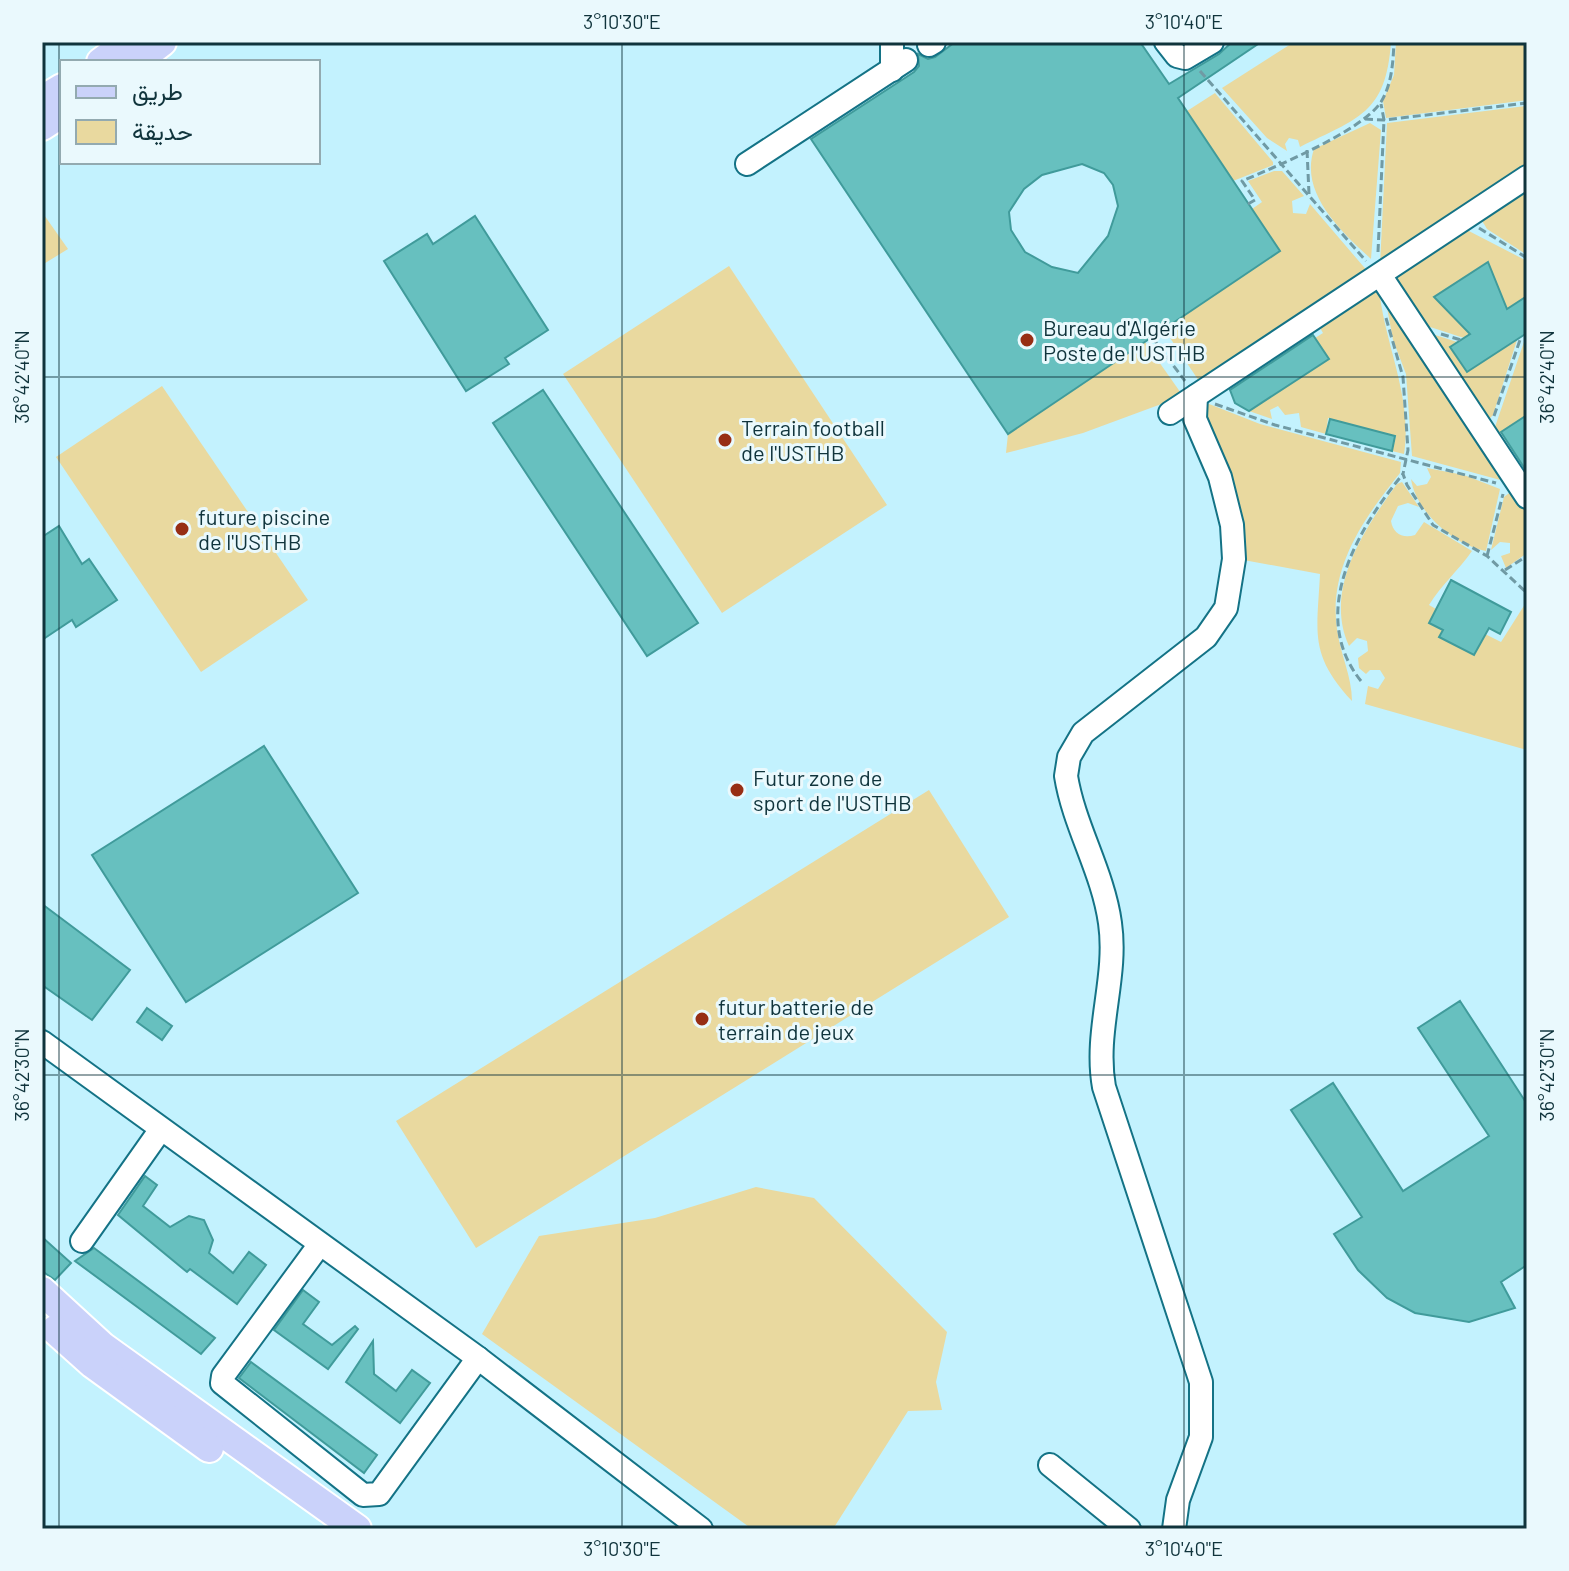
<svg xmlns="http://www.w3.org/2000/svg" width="1569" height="1571" font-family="Barlow,Vazirmatn,sans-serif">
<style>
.green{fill:#e9d99f}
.building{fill:#67c0bf;stroke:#409b9b;stroke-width:2;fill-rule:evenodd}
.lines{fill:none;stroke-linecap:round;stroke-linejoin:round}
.minor-casing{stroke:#147386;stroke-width:26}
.major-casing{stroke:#fff;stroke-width:32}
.path{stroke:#709aa4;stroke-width:3;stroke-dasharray:8 4;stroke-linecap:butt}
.minor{stroke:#fff;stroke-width:22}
.major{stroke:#cad2fa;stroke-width:28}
.ticks{fill:none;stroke:#10343c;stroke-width:2;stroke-opacity:0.45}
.poi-dot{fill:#972e14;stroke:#eaf9fd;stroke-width:3}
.labels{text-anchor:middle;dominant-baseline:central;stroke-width:6;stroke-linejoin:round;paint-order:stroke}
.poi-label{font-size:22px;fill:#10343c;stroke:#eaf9fd;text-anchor:start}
.neatline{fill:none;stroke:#10343c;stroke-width:3}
.ticks-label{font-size:20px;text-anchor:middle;fill:#10343c}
</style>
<rect width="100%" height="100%" fill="#c3f2fe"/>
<g class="green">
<path d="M 1294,42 L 1391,42 C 1386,114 1358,118 1300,147 L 1298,140 L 1289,138 L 1285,144 L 1287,151 L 1267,138 L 1222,88 Z"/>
<polygon points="1396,42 1527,42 1527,100 1386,118 1383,101 1394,75"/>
<polygon points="1215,93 1273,162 1273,165 1233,181 1187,111"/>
<polygon points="1527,106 1527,168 1380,265 1387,123"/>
<path d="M 1370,123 L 1381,130 L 1371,259 C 1341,231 1299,193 1314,149 Z"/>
<polygon points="1274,171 1282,171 1304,196 1292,201 1293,213 1306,214 1310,204 1369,273 1201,384 1164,329 1280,251 1252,209 1262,202 1248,181"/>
<polygon points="1527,188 1527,255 1487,229 1481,219"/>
<polygon points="42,212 68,249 42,265"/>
<polygon points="1465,229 1527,261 1527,296 1507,309 1435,298 1470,334 1464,338 1421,324 1391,279"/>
<polygon points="729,266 887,505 722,613 563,374"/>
<path d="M 1379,288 C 1384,343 1413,397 1404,454 L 1392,451 L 1396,436 L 1384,434 L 1382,449 L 1364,444 L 1369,429 L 1328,418 L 1326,434 L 1301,427 L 1299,413 L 1285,415 L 1278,406 L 1270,410 L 1272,419 L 1249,411 L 1327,360 L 1315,338 L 1323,333 L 1319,326 Z"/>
<polygon points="1386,302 1504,481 1412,456 1406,374 1393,340"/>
<polygon points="1426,332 1457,342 1450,347 1467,372 1517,340 1493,415 1486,422"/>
<polygon points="1527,333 1527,415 1500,433 1512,451 1508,454 1494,430"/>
<polygon points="1145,342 1183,396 1083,433 1006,453 1008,434"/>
<polygon points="162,386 308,600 201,672 56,457"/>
<path d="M 1204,402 L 1260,424 L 1401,462 L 1400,473 C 1364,518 1328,568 1337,629 C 1340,654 1352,676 1352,701 C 1309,654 1317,634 1320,574 L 1238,559 L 1204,419 Z"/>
<path d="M 1427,468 L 1464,475 L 1500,489 L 1486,551 C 1454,545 1416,512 1411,479 L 1417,486 L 1427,484 L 1431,477 Z"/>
<path d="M 1402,482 L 1419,507 L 1408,503 L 1398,506 L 1391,521 C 1393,533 1402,539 1415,535 L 1424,522 L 1472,551 C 1458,571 1442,584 1429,605 L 1436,609 L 1429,623 L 1443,630 L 1440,637 L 1474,655 L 1485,634 L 1501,642 L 1527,601 L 1527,750 L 1365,704 L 1368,686 L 1378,689 L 1385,678 L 1380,670 L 1370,670 L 1366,674 L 1359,668 L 1358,658 L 1368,651 L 1367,641 L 1357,638 L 1349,646 C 1323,589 1365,528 1397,484 Z"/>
<polygon points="1513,490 1527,506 1527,553 1506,568 1501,556 1510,553 1510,543 1500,542 1491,550 1504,497"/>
<polygon points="929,790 1009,917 476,1248 396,1121"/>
<polygon points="756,1187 814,1198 947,1332 936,1382 942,1410 908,1411 833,1529 752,1529 482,1334 539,1236 655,1218"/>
</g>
<g class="building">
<path d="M 955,42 L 1140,42 L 1169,84 L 1219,54 L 1232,42 L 1261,42 L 1178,98 L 1280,251 L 1008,434 L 811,139 L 914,72 L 919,66 L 918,54 L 928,59 L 935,57 ZM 1082,164 L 1104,173 L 1113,185 L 1118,206 L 1108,236 L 1078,273 L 1052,267 L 1025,252 L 1011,230 L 1009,212 L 1024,189 L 1042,175 Z"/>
<polygon points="475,216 548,330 505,358 509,364 466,391 384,261 427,234 433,244"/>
<polygon points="1488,262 1507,309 1527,296 1527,333 1467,372 1450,347 1470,334 1434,297"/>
<polygon points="1313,335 1329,359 1249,411 1235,403 1230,390"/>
<polygon points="543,390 698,623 647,656 493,423"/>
<polygon points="1527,415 1527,468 1525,469 1501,432"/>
<polygon points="1330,419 1395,436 1392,451 1326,434"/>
<polygon points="59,526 82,564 89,559 117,600 76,627 72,620 42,640 42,537"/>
<polygon points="1451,580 1511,612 1500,634 1489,628 1474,655 1439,637 1443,630 1429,623"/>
<polygon points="264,746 358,893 186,1002 92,855"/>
<polygon points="42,904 130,970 92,1020 42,985"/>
<polygon points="1460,1001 1527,1104 1527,1265 1501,1282 1515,1308 1469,1322 1415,1313 1387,1298 1358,1270 1334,1234 1362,1217 1291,1110 1333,1083 1403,1191 1489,1136 1418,1028"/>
<polygon points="147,1008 172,1026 162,1040 137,1022"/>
<polygon points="145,1176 157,1185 143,1206 170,1227 189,1216 204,1220 213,1240 209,1253 233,1273 249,1252 266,1265 237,1304 190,1269 187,1272 118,1215"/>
<polygon points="42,1237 71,1263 55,1280 42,1271"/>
<polygon points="94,1248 215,1338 201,1354 75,1261"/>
<polygon points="303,1290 319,1302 303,1324 332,1345 355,1326 358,1329 328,1369 274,1330"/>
<polygon points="373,1341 374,1374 396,1391 412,1370 430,1383 400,1423 346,1382"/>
<polygon points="251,1362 377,1455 364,1473 239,1378"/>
</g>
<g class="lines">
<g class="minor-casing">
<g id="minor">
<polyline points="892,42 892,70"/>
<polyline points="1166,42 1177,56 1185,58 1212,42"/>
<polyline points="929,45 934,42"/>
<polyline points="747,164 906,60"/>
<polyline points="1380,275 1527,497"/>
<polyline points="1170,413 1527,177"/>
<polyline points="42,1042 478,1358 701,1529"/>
<polyline points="82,1241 161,1129"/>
<polyline points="320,1244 223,1376 222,1383 363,1495 379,1494 478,1358"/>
<polyline points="1050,1465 1129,1529"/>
<path d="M 1174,1529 L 1178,1500 L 1201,1437 L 1201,1382 L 1104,1087 C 1094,1031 1118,978 1110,923 C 1103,872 1074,826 1066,776 L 1069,757 L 1083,733 L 1206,637 L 1226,608 L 1234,559 L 1232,525 L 1220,477 L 1195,419 L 1196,396"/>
</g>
</g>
<g class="major-casing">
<g id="major">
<polyline points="101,62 128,42"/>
<polyline points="136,62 162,42"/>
<polyline points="42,100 62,88"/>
<polyline points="42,126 62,113"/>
<polyline points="42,1291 103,1347 357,1529"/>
<polyline points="55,1330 93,1364 209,1448"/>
</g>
</g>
<g class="path">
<polyline points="1245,42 1245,43"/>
<polyline points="1200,71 1366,261"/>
<polyline points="1365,119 1384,120 1527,103"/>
<polyline points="1307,150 1309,194"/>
<path d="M 1248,204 L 1255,200 L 1242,181 C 1275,167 1362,131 1381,102 C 1392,84 1393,62 1394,42"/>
<polyline points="1479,228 1527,258"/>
<polyline points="1378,252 1384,120 1381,104"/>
<polyline points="1386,318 1403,377 1408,450 1403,474 1407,485 1433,525 1487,556 1527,593"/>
<polyline points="1441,334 1461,340"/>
<polyline points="1152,337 1185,381"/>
<polyline points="1215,404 1275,425 1496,483"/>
<polyline points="1494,416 1521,337"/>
<polyline points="1487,556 1503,494"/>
<polyline points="1505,570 1527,556"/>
<path d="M 1361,681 C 1307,614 1358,528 1403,474"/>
</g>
<use href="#minor" class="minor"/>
<use href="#major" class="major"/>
</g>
<path class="ticks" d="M 59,42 L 59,1529M 622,42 L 622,1529M 1184,42 L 1184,1529M 42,377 L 1527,377M 42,1075 L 1527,1075"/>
<g class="poi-dot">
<circle cx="1027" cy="340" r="8"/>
<circle cx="725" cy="440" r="8"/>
<circle cx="182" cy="529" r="8"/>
<circle cx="737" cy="790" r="8"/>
<circle cx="702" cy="1019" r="8"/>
</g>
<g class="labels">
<g class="poi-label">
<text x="1043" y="327">Bureau d'Algérie<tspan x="1043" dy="25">Poste de l'USTHB</tspan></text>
<text x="741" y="427">Terrain football<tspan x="741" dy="25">de l'USTHB</tspan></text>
<text x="198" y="516">future piscine<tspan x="198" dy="25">de l'USTHB</tspan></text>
<text x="753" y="777">Futur zone de<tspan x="753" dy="25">sport de l'USTHB</tspan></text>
<text x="718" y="1006">futur batterie de<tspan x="718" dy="25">terrain de jeux</tspan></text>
</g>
</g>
<rect width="1569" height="1571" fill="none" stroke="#eaf9fd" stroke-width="88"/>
<rect x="60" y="60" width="260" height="104" fill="#eaf9fd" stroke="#93aab0" stroke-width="2"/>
<rect x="76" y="86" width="40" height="12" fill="#cad2fa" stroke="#93aab0" stroke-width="2"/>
<text x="132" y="100" font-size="24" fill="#10343c">طريق</text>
<rect x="76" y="120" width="40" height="24" fill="#e9d99f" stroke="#93aab0" stroke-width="2"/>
<text x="132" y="140" font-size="24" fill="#10343c">حديقة</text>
<rect x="44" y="44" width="1481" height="1483" class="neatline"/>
<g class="ticks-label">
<text x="622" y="29">3°10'30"E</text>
<text x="1184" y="29">3°10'40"E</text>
<text transform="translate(22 377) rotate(-90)" y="7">36°42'40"N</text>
<text transform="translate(1547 377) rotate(-90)" y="7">36°42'40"N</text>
<text transform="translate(22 1075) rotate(-90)" y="7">36°42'30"N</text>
<text transform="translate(1547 1075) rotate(-90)" y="7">36°42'30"N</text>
<text x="622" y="1556">3°10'30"E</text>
<text x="1184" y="1556">3°10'40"E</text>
</g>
</svg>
